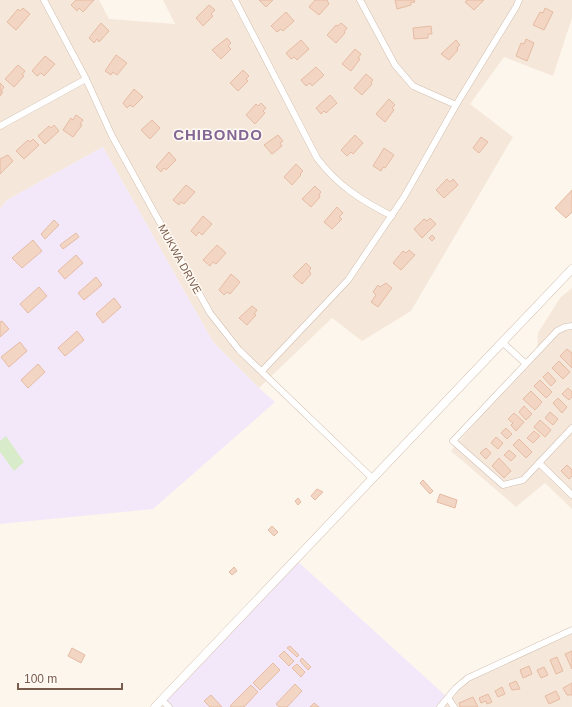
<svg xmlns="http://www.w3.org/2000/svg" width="572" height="707" font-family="Arial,sans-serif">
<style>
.residential{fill:#f5e8da}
.education{fill:#f3e8fa}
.green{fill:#d8ecc9}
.building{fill:#f3d5c3;stroke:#e6bba3}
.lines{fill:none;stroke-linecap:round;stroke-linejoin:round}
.street-casing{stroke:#d1beb0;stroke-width:7}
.secondary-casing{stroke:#d6c0b0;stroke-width:9}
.street{stroke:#fff;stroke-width:6}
.secondary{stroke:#fff;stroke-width:8}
.labels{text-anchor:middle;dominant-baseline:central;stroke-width:3;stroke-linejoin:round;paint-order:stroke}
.street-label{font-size:11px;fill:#7a5c4d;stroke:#fffaf3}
.district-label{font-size:15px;font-weight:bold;letter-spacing:1px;fill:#846695;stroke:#fffaf3}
</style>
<rect width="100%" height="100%" fill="#fdf6ec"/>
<g class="residential">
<polygon points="0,0 99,0 109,19 175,24 163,0 572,0 572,18 553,76 504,57 470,104 513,137 411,311 362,341 332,318 259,388 213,342 103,147 7,200 0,209"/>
<polygon points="572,288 572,509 545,483 516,507 451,451 537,350 538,333 560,298"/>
<polygon points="572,629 572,707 437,707 462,678"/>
</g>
<g class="education">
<polygon points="103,147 213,342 259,388 275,402 153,509 0,524 0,209 7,200"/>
<polygon points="295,559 448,698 440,707 169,707 162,700"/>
</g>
<polygon class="green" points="6,436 24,462 14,471 0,452 0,441"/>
<g class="building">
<polygon points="76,0 94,0 83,12 79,8 77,11 71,5"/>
<polygon points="259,0 273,0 266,7"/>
<polygon points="315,0 327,0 329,4 319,15 309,7"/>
<polygon points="395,0 414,0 415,2 410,3 411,5 397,9"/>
<polygon points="467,0 484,0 474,10 465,2"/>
<polygon points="209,5 215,10 211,14 213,16 203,26 196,18"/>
<polygon points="23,8 30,14 16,30 7,22 18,9 20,11"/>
<polygon points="545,8 553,12 544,30 533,25 540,12 543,13"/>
<polygon points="286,12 294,21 283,31 281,29 277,32 271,26"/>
<polygon points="101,23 109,31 99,42 97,39 94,43 89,38"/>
<polygon points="341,23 347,28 344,32 345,33 336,43 327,35 336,25 338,26"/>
<polygon points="431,26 432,34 428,34 428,38 414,39 413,28"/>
<polygon points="227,38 231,43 228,46 231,49 221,59 212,50"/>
<polygon points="526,39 534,43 527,61 516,56 521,43 524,44"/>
<polygon points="301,40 309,49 297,60 294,57 291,59 286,53"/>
<polygon points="456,40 460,45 457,48 458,50 449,60 441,54"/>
<polygon points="355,49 361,54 358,58 360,59 351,71 342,64"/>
<polygon points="116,55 127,63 117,75 113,72 111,75 105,71"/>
<polygon points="45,56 55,64 44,76 41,73 37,76 32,71"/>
<polygon points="18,65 25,71 22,75 24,76 14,87 5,79"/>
<polygon points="316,67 324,75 312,86 310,83 306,86 301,80"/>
<polygon points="243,70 249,76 246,79 248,81 238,91 230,83"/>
<polygon points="366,74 373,80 371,82 372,84 362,95 354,88"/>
<polygon points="0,83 4,87 1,91 3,92 0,96"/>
<polygon points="134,89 143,97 133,107 130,105 127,108 123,103"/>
<polygon points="330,95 337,103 326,113 324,111 321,114 316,108"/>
<polygon points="389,99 395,105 392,108 394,110 385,122 376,114"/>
<polygon points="261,103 266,108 263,111 265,113 255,124 246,115 256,104 258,106"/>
<polygon points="76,115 83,120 80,124 82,125 73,137 63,130 71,118 73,120"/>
<polygon points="152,120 160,128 150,139 141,130"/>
<polygon points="54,125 59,131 45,144 38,136 49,126 51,128"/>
<polygon points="278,135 283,141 280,143 282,146 272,154 264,145"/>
<polygon points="355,135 363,143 353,154 351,152 347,156 341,150"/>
<polygon points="481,137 488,142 479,153 473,148"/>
<polygon points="33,139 39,145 24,159 16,151 28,140 30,142"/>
<polygon points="384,148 394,155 385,168 383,167 381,171 373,166"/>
<polygon points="169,152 176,160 166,170 164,168 161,172 156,167"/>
<polygon points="8,155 13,161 0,174 0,159"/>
<polygon points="296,164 303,171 300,174 301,175 292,185 284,177"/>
<polygon points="447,179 450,182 453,179 458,185 444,198 436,190"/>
<polygon points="186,185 195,192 184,204 181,202 179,205 173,200"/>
<polygon points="315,186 321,192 319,195 320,197 311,207 302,199"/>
<polygon points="572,190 572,212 566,218 555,208"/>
<polygon points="337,207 343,213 339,217 342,219 332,229 324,222"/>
<polygon points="203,216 212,224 202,235 199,232 196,236 191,231"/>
<polygon points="430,218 436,224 422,238 414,229 424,219 427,221"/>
<polygon points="54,220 59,225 45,239 41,234"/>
<polygon points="76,233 79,237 63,249 60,245"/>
<polygon points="432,235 435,238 432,241 429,238"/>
<polygon points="33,240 42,251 22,268 12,258"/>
<polygon points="217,245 226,253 216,264 213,262 210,266 203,260"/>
<polygon points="409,250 415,255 401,270 393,263 403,251 406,253"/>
<polygon points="76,255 83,263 65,279 58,271"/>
<polygon points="306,263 311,268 309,271 311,274 302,284 293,276"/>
<polygon points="231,274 240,282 230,294 227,292 224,295 219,290"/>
<polygon points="96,277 102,285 84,300 78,293"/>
<polygon points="386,283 392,288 378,307 371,302 376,295 373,292 378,285 380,287"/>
<polygon points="39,287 47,296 28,313 20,304"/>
<polygon points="114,298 121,307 103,323 96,314"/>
<polygon points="252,306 257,310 254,314 256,315 247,325 239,318"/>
<polygon points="2,321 9,329 0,337 0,322"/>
<polygon points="77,331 84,340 65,356 58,348"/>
<polygon points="20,342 27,351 9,367 1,357"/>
<polygon points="567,349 572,353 572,368 560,356"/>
<polygon points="559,361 570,372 563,379 552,368"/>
<polygon points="38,364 45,372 28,388 21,380"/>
<polygon points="548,372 556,381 551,386 543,377"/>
<polygon points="540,380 552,392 546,398 534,386"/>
<polygon points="568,388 572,392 572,397 569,400 562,394"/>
<polygon points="531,391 542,402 535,410 523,399"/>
<polygon points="558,398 567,407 562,413 553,403"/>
<polygon points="524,406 532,414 526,420 519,412"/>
<polygon points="550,412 558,419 553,425 545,418"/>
<polygon points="514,413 524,422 516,431 511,425 513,423 508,419"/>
<polygon points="540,420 551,430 545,437 534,427"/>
<polygon points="506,428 512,434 507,439 501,433"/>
<polygon points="534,431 540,436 533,443 527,438"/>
<polygon points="496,437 503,443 498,449 491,443"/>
<polygon points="519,439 532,452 526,458 513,445"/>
<polygon points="486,448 491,453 486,459 480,453"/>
<polygon points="509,450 516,456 511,461 504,455"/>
<polygon points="499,458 511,471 504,478 492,466"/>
<polygon points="567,465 572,470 572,476 569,479 561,471"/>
<polygon points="423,480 433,491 430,494 420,483"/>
<polygon points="317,489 323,492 315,500 311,496"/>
<polygon points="440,494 457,500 455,508 437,502"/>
<polygon points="298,498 301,502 298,505 295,501"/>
<polygon points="272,526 278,532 274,536 268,530"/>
<polygon points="234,567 237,571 232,575 229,572"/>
<polygon points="290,646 299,655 297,657 287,648"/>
<polygon points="72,648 85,655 81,663 68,656"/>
<polygon points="284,651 294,661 289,666 279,656"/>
<polygon points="572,651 572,669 565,654"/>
<polygon points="557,657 563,671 556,674 550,660"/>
<polygon points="302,658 311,667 308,670 300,661"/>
<polygon points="273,663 280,670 260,690 253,683"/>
<polygon points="297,664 305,672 301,677 292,668"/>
<polygon points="529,666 532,674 523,678 520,670"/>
<polygon points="544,667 548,675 541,678 537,670"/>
<polygon points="516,681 520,689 512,690 509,684"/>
<polygon points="572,683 572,695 567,695 563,688"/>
<polygon points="295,684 302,691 287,707 279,707 276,704"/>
<polygon points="251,685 258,692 244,707 231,707 230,706"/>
<polygon points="502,687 505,694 498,697 495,691"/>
<polygon points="556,691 560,699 549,704 545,696"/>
<polygon points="488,694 492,702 487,704 486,701 481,703 479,698"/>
<polygon points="211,695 222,707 210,707 204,701"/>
<polygon points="473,697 478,707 460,707 459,703"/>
<polygon points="314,703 319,707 310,707"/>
</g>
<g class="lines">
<g class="street-casing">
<g id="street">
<polyline points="44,0 86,79 112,136 210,313 239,350 372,478"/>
<path d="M 235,0 L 317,158 C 337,185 362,201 392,216"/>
<polyline points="360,0 395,65 413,86 456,105"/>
<polyline points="0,126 86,79"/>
<polyline points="572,326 565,327 557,331 453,441 503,485 523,480 572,428"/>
<polyline points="502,342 525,363"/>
<polyline points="262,371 348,280 404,197 456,105 516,7 519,0"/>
<polyline points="539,463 572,495"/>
<polyline points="448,698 454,707"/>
<polyline points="162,700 169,707"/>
<polyline points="440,707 456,688 468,678 572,630"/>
</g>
</g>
<g class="secondary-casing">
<polyline id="secondary" points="155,707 572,269"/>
</g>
<use href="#street" class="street"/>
<use href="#secondary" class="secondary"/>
</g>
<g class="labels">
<g class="street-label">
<text transform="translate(180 259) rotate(61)">MUKWA DRIVE</text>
</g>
<g class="district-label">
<text x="218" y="134">CHIBONDO</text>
</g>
</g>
<path d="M18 683v6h104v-6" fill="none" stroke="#7a5c4d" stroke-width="2"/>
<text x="24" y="683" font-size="12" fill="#7a5c4d" stroke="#fffaf3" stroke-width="3" paint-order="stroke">100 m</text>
</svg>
